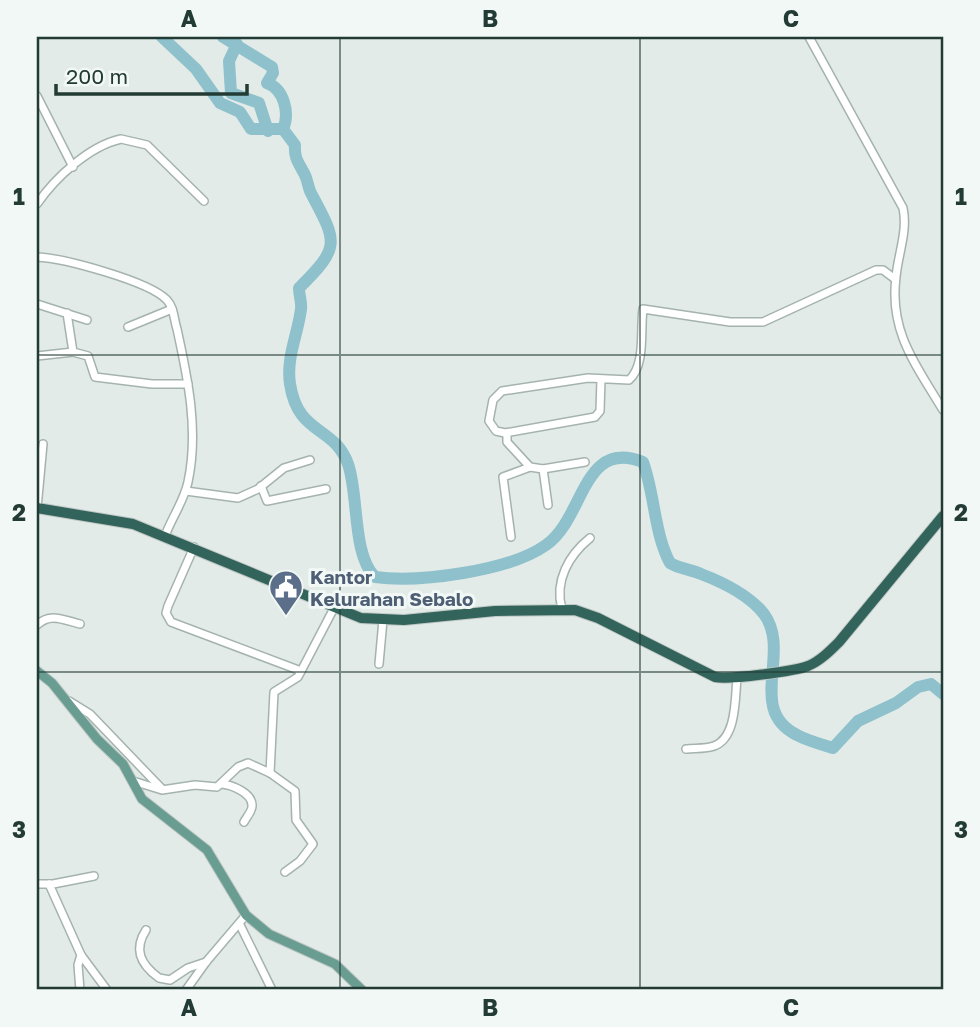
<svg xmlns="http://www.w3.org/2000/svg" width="980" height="1027" font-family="'Golos Text',sans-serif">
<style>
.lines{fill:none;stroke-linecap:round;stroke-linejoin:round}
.river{stroke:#8ec1cc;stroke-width:12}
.minor-casing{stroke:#a5b3ae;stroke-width:10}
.major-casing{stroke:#c1c8c6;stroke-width:11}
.highway-casing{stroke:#c1c8c6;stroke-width:12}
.minor{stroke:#fff;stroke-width:7}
.major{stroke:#6a9d91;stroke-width:9}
.highway{stroke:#32645b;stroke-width:10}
.grid{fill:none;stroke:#233b35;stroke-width:2;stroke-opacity:0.55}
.labels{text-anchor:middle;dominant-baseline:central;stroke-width:6;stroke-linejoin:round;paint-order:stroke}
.service-label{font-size:19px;font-weight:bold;fill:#4e5e75;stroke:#f2f8f5;text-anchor:start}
.neatline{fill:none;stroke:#233b35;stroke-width:2.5}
.grid-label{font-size:23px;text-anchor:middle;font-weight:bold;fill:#233b35}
</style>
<rect width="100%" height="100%" fill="#e2ebe7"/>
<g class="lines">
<g class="river">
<path d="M 162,37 L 196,69 L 220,103 L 240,112 L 251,129 L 283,129 L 295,145 C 294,159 299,163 305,175 C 308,181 308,189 312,195 C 337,242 341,247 299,288 C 299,296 302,302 301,309 C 298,334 286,357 290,384 C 298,436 334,425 348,464 C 359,495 352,555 375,577 C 418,583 510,571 546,545 C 585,518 582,438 643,462 C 655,495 654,533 670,563 C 680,569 690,569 701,574 C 722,582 749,595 764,614 C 792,652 746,710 797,735 C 808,741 821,744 833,748 L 858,721 L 896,703 L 918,687 L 931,684 L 943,694"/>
<path d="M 223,37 L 272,67 L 273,73 L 267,83 C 284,89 290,113 283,129"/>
<polyline points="237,44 229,61 231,93 259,103 268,131"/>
</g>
<g class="minor-casing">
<g id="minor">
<path d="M 809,37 L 903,208 C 908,231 898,254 896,277 C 889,332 916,365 943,410"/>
<polyline points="37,96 73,167"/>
<path d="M 37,204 C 55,178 89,146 121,139 L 147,145 L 204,201"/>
<path d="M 37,257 C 63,258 149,281 167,300 C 174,307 174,320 177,329 C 188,379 199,431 188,482 C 184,501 172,517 165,536"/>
<polyline points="37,304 87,320"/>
<polyline points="67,313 73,352 88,356 95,377 152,384 188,384"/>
<polyline points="128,327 172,309"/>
<polyline points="37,356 73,352"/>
<path d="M 601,379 L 600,411 L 595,417 L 505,433 L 496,431 L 489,421 L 493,400 L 502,391 L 588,378 L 629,380 C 646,365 640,330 643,309 L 730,322 L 763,322 L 876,270 L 883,270 L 895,279"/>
<polyline points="507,433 507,442 530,467 543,469 585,462"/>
<polyline points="543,469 548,505"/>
<polyline points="261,486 267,501 326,489"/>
<polyline points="186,491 238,498 258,489 284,468 310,460"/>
<polyline points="37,508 43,444"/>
<polyline points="511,537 503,477 530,467"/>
<polyline points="194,547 168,606 166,613 171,622 301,671"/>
<path d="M 562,609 C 554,581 569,555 590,538"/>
<path d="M 37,625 C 50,612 64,620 80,624"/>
<polyline points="379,664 383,620"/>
<polyline points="69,701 90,714 162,789"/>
<path d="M 686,749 C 694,748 706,749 714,746 C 737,738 735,697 737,678"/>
<polyline points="270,773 295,791 296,820 313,844 300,861 285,872"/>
<polyline points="133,781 162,790 195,785 217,787 238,767 248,763 270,773 274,692 298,677 334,608"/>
<path d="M 222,784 C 232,785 252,793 252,805 C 253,810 246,818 244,822"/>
<polyline points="37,884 53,884 94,876"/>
<polyline points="49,884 81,955 107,990"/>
<polyline points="240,925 272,990"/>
<path d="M 146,930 C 133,950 141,965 159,978 L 170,980 L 188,968 L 206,962"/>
<polyline points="80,990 78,965 81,955"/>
<polyline points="186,990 206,962 246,915"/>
</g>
</g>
<g class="major-casing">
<polyline id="major" points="37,671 52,683 97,739 123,764 142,799 207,850 246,915 269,934 335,964 362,990"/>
</g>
<g class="highway-casing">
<path id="highway" d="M 37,508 L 133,524 L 361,618 L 404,620 L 495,611 L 575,610 L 598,618 L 715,677 C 729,680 795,671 808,666 C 820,661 830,651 839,642 L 943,516"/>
</g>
<use href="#minor" class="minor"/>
<use href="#major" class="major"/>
<use href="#highway" class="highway"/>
</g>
<path class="grid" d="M 340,37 L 340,990M 640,37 L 640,990M 37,355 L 943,355M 37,672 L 943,672"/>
<defs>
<g id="civic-pin" transform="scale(1.75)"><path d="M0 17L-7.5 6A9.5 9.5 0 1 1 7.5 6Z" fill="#5c6f8a" stroke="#f2f8f5"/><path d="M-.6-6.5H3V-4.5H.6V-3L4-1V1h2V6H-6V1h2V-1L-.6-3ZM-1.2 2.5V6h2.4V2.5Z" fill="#fff"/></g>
</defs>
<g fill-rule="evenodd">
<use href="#civic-pin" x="286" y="587"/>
</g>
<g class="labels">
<g class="service-label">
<text x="310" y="576">Kantor<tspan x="310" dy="22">Kelurahan Sebalo</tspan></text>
</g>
</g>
<rect width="980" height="1027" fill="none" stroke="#f2f8f5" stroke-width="77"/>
<path d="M56 84v10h191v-10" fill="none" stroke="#233b35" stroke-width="3.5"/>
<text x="66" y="84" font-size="21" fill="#233b35" stroke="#f2f8f5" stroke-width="5" paint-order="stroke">200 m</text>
<rect x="38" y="38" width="904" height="950" class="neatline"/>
<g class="grid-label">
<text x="189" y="27">A</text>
<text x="490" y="27">B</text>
<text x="791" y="27">C</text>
<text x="19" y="205">1</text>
<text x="961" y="205">1</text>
<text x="19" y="521">2</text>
<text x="961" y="521">2</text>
<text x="19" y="838">3</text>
<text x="961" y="838">3</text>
<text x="189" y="1016">A</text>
<text x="490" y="1016">B</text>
<text x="791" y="1016">C</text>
</g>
</svg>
